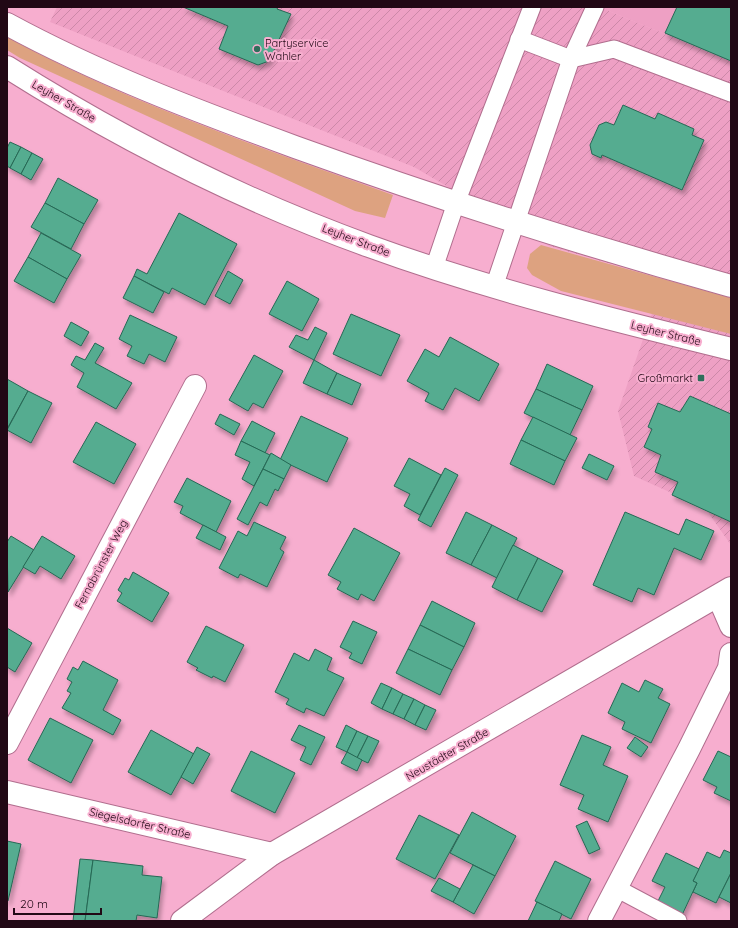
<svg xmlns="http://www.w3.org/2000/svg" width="738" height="928" font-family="Quicksand,sans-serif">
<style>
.built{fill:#eea0c4}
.industrial{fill:url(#industrial-furrows)}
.grass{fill:#dda280}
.building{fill:#55ac90;stroke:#256854;filter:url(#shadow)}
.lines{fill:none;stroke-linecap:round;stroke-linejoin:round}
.service-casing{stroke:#b16e8e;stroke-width:19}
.minor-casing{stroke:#b16e8e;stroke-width:24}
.secondary-casing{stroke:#b16e8e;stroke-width:24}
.service{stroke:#fff;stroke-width:17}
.minor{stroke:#fff;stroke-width:22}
.secondary{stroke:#fff;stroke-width:22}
.poi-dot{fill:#306e5b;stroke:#f7aecf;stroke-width:1.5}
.labels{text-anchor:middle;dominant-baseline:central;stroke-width:4;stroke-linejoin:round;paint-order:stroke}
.poi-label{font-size:11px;fill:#210815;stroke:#f7aecf;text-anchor:start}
.street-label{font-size:11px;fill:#210815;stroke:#f7aecf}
</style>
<defs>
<pattern id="industrial-furrows" width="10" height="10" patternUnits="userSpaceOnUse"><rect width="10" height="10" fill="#eea0c4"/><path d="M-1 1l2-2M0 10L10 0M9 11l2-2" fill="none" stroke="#cc88a8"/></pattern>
<filter id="shadow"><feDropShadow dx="2.5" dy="4.5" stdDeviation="2" flood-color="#0004"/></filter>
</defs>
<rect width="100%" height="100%" fill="#f7aecf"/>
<polygon class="built" points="599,7 731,7 731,61"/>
<polygon class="industrial" points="57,7 599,7 731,61 731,545 705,508 634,476 618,411 664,279 549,246 414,167 50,22"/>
<g class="grass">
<path d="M 7,37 C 130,104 263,148 393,195 L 385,218 L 355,211 L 20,58 L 7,50 Z"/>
<polygon points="541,245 731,298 731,334 561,291 532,275 527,268 530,254"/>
</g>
<g class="building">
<polygon points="183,7 278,7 277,9 291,14 269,61 258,65 219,49 228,26"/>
<polygon points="677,7 731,7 731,61 665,33"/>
<polygon points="623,105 655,119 658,113 694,129 692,135 704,140 682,190 602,155 601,158 592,154 590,145 599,125 606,122 614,125"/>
<polygon points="10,142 21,147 10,168 7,166 7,148"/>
<polygon points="21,147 32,153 21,174 10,168"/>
<polygon points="32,153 43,159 31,180 21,174"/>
<polygon points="58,178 98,200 84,224 45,203"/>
<polygon points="45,203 84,224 71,249 31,227"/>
<polygon points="179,213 237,244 205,305 172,288 169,294 134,276 137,269 147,274"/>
<polygon points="41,233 81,255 67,279 28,257"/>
<polygon points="28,257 67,279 54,303 14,281"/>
<polygon points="228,271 243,280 230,304 215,296"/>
<polygon points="134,276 164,292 153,313 123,298"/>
<polygon points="287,281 319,299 302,331 269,314"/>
<polygon points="351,314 400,335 381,376 333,354"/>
<polygon points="130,315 177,337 165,362 149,354 144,364 127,356 132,346 119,339"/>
<polygon points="71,322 89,332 81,346 64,336"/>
<polygon points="315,327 327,333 314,360 289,347 296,335 308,340"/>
<polygon points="450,337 499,364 479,401 455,388 443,410 425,401 429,393 407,381 425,349 439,357"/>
<polygon points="95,343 104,348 95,363 132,383 116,409 77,387 84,373 71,365 76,356 85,360"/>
<polygon points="254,355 283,371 263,408 253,403 248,411 229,400"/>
<polygon points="314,360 337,373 327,394 303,383"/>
<polygon points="547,364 593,386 582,410 536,389"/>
<polygon points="337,373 361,384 352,405 327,394"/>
<polygon points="7,379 28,391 7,429"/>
<polygon points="536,389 582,410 570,435 524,413"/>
<polygon points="28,391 52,403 31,443 7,430"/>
<polygon points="690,396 731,414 731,522 672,495 678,482 655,472 661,455 644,447 652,429 648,427 658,403 680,412"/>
<polygon points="220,414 240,424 234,435 215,424"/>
<polygon points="301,416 348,438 327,482 280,460"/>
<polygon points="533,417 577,438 565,461 521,440"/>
<polygon points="252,421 275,433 265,453 241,441"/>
<polygon points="96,422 136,444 114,484 73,462"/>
<polygon points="521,440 565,461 554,485 510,464"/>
<polygon points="241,441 270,455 254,486 242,479 250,462 235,455"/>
<polygon points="271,453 291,465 284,479 263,469"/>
<polygon points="589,454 614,466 607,480 582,468"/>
<polygon points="409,458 441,475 420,515 404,506 410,494 394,486"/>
<polygon points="445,468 458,475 431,527 418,520"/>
<polygon points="263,469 284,479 278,491 275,489 267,506 260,502 248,525 237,519"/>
<polygon points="187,478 231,501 216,532 180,513 183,506 174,502"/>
<polygon points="466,512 492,525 471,565 446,553"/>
<polygon points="625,512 679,535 686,519 714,531 701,560 674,548 654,595 638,588 632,602 593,585"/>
<polygon points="254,522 286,537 280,549 284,552 267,587 240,574 238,578 219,568 238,531 247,536"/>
<polygon points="203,525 226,537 220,550 196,538"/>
<polygon points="492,525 517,538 497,578 471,565"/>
<polygon points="354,528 400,553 374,601 361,594 358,600 337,589 341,582 328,575"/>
<polygon points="11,536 34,550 8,592 7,542"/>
<polygon points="42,536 75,556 61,579 40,566 35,574 23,567"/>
<polygon points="513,545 538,558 517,600 492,587"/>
<polygon points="538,558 563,571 542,612 517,600"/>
<polygon points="133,572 169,593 152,622 117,601 122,593 118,590 125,578 129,580"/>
<polygon points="432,601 475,623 464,647 420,625"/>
<polygon points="353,621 377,632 362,664 349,658 352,653 340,647"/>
<polygon points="420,625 464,647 452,670 408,649"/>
<polygon points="206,626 244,645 225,682 213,676 212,678 196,670 198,668 187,662"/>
<polygon points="7,628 32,643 15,672 7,667"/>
<polygon points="315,649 332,658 327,670 344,678 324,716 306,708 304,713 286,704 289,699 275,692 294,653 309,661"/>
<polygon points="408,649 452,670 440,695 396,673"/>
<polygon points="83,661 118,680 103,710 121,720 113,735 62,708 71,693 67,691 72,682 67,679 73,667 78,670"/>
<polygon points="645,680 663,689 658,698 670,704 651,743 622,729 625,722 608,713 622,683 639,692"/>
<polygon points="381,683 392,688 382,709 371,703"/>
<polygon points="392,688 403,694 393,714 382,709"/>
<polygon points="403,694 414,699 404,719 393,714"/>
<polygon points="414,699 425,705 415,725 404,719"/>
<polygon points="425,705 436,710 426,730 415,725"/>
<polygon points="50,718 93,740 71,783 28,760"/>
<polygon points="299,725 325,737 311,765 300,760 306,747 291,740"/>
<polygon points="346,725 357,731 347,752 336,747"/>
<polygon points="151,730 194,754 171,795 128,772"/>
<polygon points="357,731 368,736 357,758 347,752"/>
<polygon points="582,735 611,747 603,765 628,776 608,822 578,809 584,795 560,785"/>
<polygon points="368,736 379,741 368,763 357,758"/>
<polygon points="635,737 648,747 641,757 627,748"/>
<polygon points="197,747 210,754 193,784 181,777"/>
<polygon points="251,751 295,773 275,813 231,791"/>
<polygon points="718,751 731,757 731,801 714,793 717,787 703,780"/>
<polygon points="347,752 362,760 357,771 341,763"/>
<polygon points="472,812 516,836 495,876 450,853"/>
<polygon points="419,815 459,835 435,879 396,859"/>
<polygon points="587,821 600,849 589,854 576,826"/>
<polygon points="7,841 21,844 8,901 7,900"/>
<polygon points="724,850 731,853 731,873 716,903 693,892 697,883 693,881 707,852 720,858"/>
<polygon points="666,853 699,869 693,881 697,883 682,915 657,903 665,887 652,881"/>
<polygon points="80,859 93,860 85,921 73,921"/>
<polygon points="93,860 143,866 142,875 162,877 157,918 137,915 136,921 85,921"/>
<polygon points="555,861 591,879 571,919 535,901"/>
<polygon points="473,865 495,876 474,914 453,902"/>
<polygon points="731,873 731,903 719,897"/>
<polygon points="439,878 460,889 453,902 431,891"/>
<polygon points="537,902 562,914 559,921 528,921"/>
</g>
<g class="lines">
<g class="service-casing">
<g id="service">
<polyline points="519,39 571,59 614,49 731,93"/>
<polyline points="434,268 456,203 532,7"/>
<polyline points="494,287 571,59 595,7"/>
<polyline points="616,888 678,921"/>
</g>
</g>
<g class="minor-casing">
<g id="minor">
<polyline points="718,596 731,626"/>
<polyline points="7,743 195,386"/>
<polyline points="7,792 272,854"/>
<polyline points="182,921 272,854 731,588"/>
<polyline points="599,921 689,749 729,668 731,654"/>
</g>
</g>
<g class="secondary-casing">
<g id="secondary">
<path d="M 7,24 C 99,74 197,111 295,147 C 439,199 584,245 731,286"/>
<path d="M 7,67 C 121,139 242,200 369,246 C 487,289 609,319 731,349"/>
</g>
</g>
<use href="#service" class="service"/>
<use href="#minor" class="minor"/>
<use href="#secondary" class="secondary"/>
</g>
<g class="poi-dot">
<circle cx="257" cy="49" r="4"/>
<rect x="697" y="374" width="8" height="8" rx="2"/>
</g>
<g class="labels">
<g class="poi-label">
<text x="265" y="43">Partyservice<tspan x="265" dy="13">Wahler</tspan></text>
<text x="693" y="378" text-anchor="end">Großmarkt</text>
</g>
<g class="street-label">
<text transform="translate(64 101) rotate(30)">Leyher Straße</text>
<text transform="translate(356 240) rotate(21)">Leyher Straße</text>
<text transform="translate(666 333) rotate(14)">Leyher Straße</text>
<text transform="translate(101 564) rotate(-62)">Fernabrünster Weg</text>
<text transform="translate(447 754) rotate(-30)">Neustädter Straße</text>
<text transform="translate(140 823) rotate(13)">Siegelsdorfer Straße</text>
</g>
</g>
<rect width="738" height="928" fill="none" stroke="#210815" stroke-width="16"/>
<path d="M14 908v6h87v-6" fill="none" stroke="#210815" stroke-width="2"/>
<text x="20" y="908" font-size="12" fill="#210815" stroke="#f7aecf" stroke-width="3" paint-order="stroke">20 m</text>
</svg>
